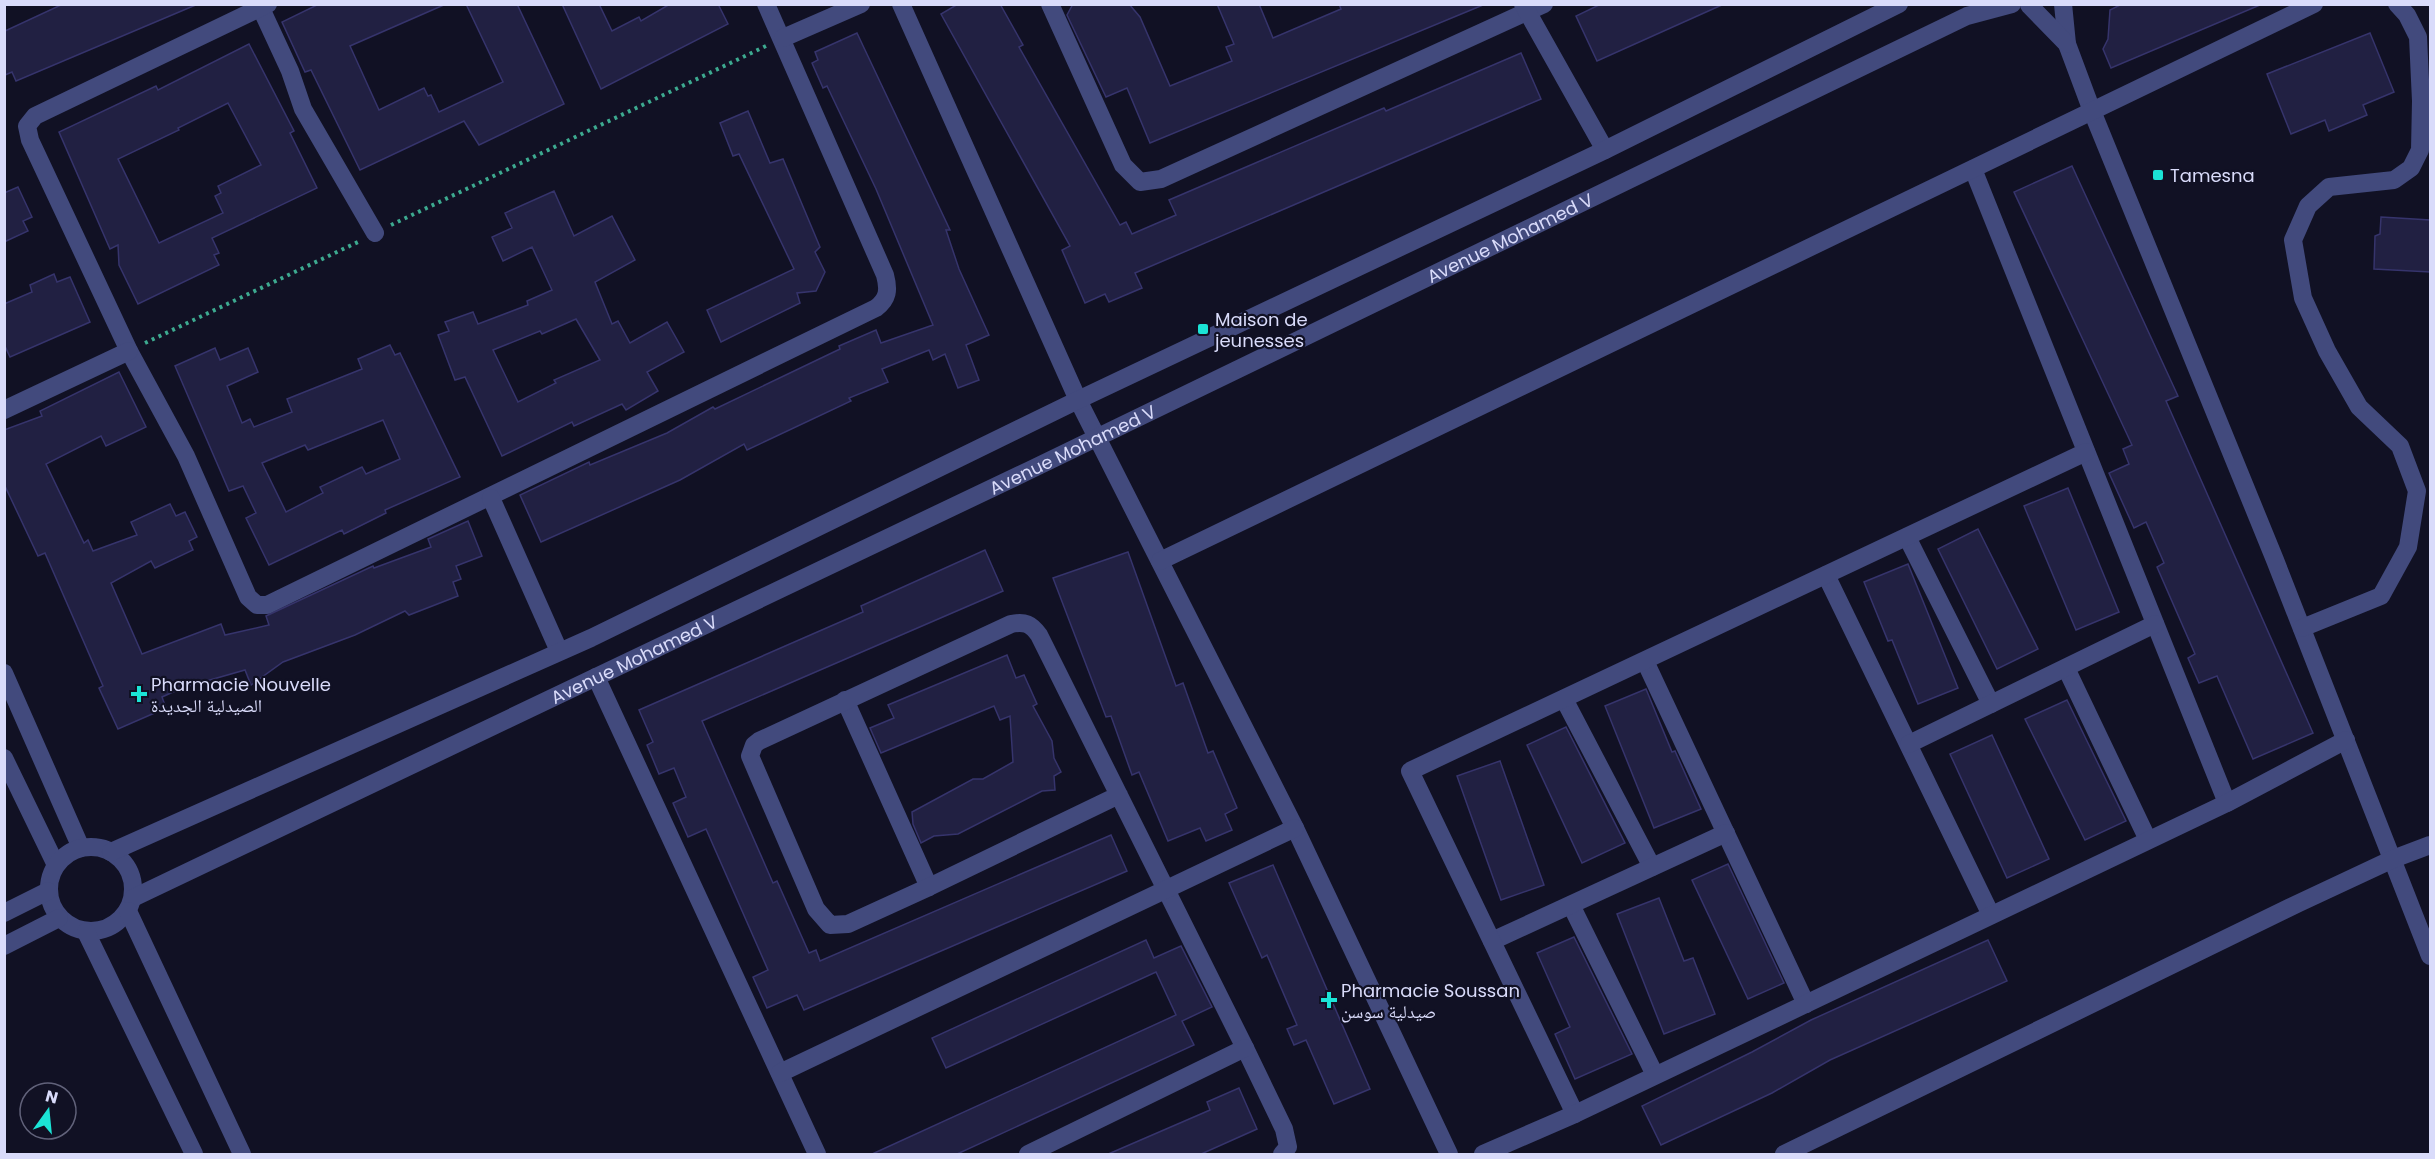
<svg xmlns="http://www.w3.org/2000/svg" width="2435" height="1159" font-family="Poppins,'Noto Naskh Arabic',sans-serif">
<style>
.building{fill:#212042;stroke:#36346c;stroke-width:1.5;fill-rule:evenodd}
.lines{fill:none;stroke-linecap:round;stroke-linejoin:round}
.path{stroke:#3daa90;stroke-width:4;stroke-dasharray:3 4.5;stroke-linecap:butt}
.minor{stroke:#424a7d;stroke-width:18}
.poi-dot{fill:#1be4d6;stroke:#111124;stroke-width:2}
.labels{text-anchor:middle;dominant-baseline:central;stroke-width:4.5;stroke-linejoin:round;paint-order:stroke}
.poi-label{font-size:18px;fill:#d9dbfa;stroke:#111124;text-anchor:start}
.street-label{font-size:18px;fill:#d9dbfa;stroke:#111124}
</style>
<rect width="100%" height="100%" fill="#111124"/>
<g class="building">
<polygon points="63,4 198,4 16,81 12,72 5,75 5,31"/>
<polygon points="319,4 446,4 350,46 379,110 424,88 428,96 431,95 439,112 503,82 466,4 517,4 564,104 479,145 464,121 360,170 311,70 305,72 282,22"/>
<polygon points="562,4 599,4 612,31 639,17 641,21 670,4 718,4 728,24 601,89"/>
<polygon points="958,4 1000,4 1023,45 1019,47 1120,225 1126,222 1132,234 1176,215 1169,200 1384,108 1386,111 1521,53 1541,99 1135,273 1142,288 1109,302 1105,294 1085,303 1062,250 1070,246 941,14"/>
<polygon points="1073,4 1129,4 1140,17 1170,86 1232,61 1226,47 1234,44 1217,4 1259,4 1273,38 1341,9 1339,4 1483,5 1150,143 1127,88 1106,97 1067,15"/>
<polygon points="1601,4 1724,4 1597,61 1576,16"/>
<polygon points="2122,4 2260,4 2260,5 2111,68 2103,49 2108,39 2110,10"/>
<polygon points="857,33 950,230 946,230 959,269 989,335 966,345 979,380 958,388 945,354 933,360 929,350 882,369 888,382 849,398 851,401 747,450 744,444 680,480 541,542 520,495 589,462 590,465 667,433 713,407 715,409 840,349 839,346 876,330 881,343 933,325 876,189 827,86 823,88 812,63 818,60 815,52"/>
<polygon points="2370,33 2394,92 2363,105 2367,115 2329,131 2325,120 2291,134 2267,74"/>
<path d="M 249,44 L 294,131 L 290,133 L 317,188 L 212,238 L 219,253 L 214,255 L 219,265 L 138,304 L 119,265 L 118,245 L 110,249 L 59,132 L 156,86 L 158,90 ZM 228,103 L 261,165 L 218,186 L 221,193 L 215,196 L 223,213 L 159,243 L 118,159 L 179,130 L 178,128 Z"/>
<polygon points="748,111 770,163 783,159 820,247 815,252 825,272 816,291 797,293 800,303 721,342 707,310 794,269 739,154 733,156 720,123"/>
<polygon points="2072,166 2178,396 2166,401 2313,733 2253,759 2217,676 2199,683 2188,658 2195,654 2157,567 2164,563 2146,522 2134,528 2109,473 2129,464 2123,449 2132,445 2014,192"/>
<polygon points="18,187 32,217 23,221 28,231 4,242 4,193"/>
<path d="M 554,191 L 574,236 L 612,216 L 635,260 L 595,282 L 612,324 L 618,321 L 630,343 L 667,322 L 684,352 L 647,372 L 658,391 L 626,410 L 622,404 L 574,426 L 572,422 L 502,456 L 465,377 L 455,380 L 438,335 L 449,331 L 445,322 L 473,312 L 478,324 L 528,305 L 527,301 L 552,290 L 532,247 L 503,261 L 492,237 L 512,228 L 505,213 ZM 576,319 L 600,360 L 554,380 L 556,383 L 518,402 L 493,350 L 540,331 L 542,334 Z"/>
<polygon points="2381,217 2430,220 2430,272 2374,269 2375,236 2380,234"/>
<polygon points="54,274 57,282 70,277 90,322 10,357 4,344 4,304 32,292 30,285"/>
<path d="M 390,345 L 395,355 L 400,353 L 460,477 L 385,510 L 386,513 L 344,534 L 342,530 L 269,565 L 246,518 L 256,513 L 243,486 L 229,491 L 175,366 L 215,348 L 220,360 L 248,348 L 258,372 L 227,386 L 242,423 L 250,419 L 254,427 L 292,412 L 287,399 L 362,369 L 358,359 ZM 383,420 L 400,459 L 366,474 L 362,467 L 320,487 L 323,493 L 286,512 L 262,463 L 305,445 L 308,450 Z"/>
<polygon points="119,372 146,427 106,446 101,436 46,464 84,543 88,540 93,551 137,535 131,522 170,504 176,516 185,512 197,537 189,541 193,550 155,568 151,561 111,583 142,654 221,624 225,635 269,625 266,616 373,566 374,568 431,547 428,539 468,521 482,556 456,566 461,579 453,582 458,596 409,615 405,611 355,635 283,662 251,685 245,670 182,688 162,697 166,708 118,729 99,688 103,686 45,553 38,556 4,484 4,430 42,416 40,411"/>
<polygon points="2068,488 2119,612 2076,630 2024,506"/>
<polygon points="1978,529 2038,649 1997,669 1938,549"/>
<polygon points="985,550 1003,591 702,721 773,883 777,881 809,953 816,950 820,961 1111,835 1127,871 804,1010 797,995 767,1008 753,977 768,970 706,829 688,837 673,803 686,797 674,768 659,774 647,745 653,742 639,710 863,612 861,606"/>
<polygon points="1128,552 1176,686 1183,683 1208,753 1213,751 1237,808 1225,814 1232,830 1206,841 1200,828 1168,841 1139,772 1132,775 1111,716 1106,717 1053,578"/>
<polygon points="1908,564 1958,688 1918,704 1892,640 1888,641 1864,582"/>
<polygon points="1007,655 1016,678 1024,675 1037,704 1033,706 1052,741 1054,758 1061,772 1054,776 1055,790 1042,791 958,834 934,836 921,843 913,824 912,812 973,779 983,779 1013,762 1010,716 1000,720 994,706 881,753 870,728 894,718 888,705"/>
<polygon points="1646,689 1672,752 1675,751 1701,809 1654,828 1605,706"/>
<polygon points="2067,700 2126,821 2085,840 2025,719"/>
<polygon points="1566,727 1625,843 1582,863 1527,745"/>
<polygon points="1992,735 2049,859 2007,878 1950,754"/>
<polygon points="1500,761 1544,885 1501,900 1457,776"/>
<polygon points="1728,864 1784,983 1748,999 1692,880"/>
<polygon points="1273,865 1370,1089 1334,1104 1306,1040 1294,1045 1287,1029 1297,1025 1267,955 1262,958 1229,883"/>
<polygon points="1659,898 1684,961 1693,958 1715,1014 1664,1034 1617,914"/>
<polygon points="1574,937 1632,1054 1575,1079 1555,1034 1570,1027 1537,953"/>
<polygon points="1146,940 1154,958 1181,946 1212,1007 1182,1021 1194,1045 955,1155 870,1155 1176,1015 1156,972 946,1068 932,1038"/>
<polygon points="1988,940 2007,981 1830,1060 1772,1093 1661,1145 1642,1106 1752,1052 1811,1020"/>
<polygon points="1239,1088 1257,1129 1199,1155 1106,1155 1210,1110 1207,1102"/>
</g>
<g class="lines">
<g class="path">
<polyline points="391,225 766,46"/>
<polyline points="145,343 358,242"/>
</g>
<g class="minor">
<polyline points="259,4 290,71 303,109 375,233"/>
<path d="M 268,4 L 35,116 L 27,126 L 30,140 L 129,351 L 186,456 L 248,597 L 257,605 L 267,605 L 876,308 C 888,299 889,290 885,275 L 766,4"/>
<polyline points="901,4 1078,400 1295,828 1449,1154"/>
<polyline points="1050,4 1123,165 1140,182 1161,179 1544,4"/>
<polyline points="1523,4 1605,150"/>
<polyline points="2063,4 2067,44 2092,111 2275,560 2430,956"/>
<polyline points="2029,5 2067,44"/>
<polyline points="783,38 861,4"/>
<polyline points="1973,169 2227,803"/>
<polyline points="4,410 129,351"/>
<polyline points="491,498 559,651"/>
<polyline points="1907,537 1991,704"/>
<polyline points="1160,561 2314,4"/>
<polyline points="1826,575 1991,915"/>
<polyline points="2302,628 2381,596 2408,547 2417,491 2400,446 2359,407 2327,351 2303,298 2293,240 2308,206 2329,187 2394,180 2411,168 2420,150 2421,101 2418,37 2407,15 2397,4"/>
<polyline points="1645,661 1806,1004"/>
<polyline points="2066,668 2148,840"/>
<polyline points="4,673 81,848"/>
<polyline points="596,677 817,1154"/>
<polyline points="1564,699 1652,867"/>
<polyline points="845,700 929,887"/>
<polyline points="1909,744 2155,624"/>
<polyline points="4,758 56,865"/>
<path d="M 1119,795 L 929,887 L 848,924 L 830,925 L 816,909 L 750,756 L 754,745 L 759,741 L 1011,624 C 1025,621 1031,624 1039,635 L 1245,1048 L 1284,1129 L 1288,1147 L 1282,1154"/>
<circle cx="91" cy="889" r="42"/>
<polyline points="111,852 591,638 1078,400 1605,150 1899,4"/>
<path id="s1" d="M 133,898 L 1030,470 L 1967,16 L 2012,4"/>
<polyline points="1571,905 1655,1075"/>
<polyline points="128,911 242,1154"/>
<polyline points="4,913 48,891"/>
<polyline points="86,932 194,1154"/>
<polyline points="1492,941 1726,833"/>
<polyline points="4,946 59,918"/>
<polyline points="780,1073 1295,828"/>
<polyline points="1575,1114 1410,771 2086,452"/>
<polyline points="1028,1154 1245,1048"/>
<polyline points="1483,1154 1575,1114 2227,803 2346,740"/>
<polyline points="1784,1154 2299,903 2393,859 2430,845"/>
</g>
</g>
<g class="poi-dot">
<rect x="2152" y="169" width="12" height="12" rx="3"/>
<rect x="1197" y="323" width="12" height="12" rx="3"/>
<path d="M136 685h6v6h6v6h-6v6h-6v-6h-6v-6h6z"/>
<path d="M1326 991h6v6h6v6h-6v6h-6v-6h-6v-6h6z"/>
</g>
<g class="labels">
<g class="poi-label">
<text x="2170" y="175">Tamesna</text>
<text x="1215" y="319">Maison de<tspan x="1215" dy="21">jeunesses</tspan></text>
<text x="151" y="684">Pharmacie Nouvelle<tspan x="151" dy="21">الصيدلية الجديدة</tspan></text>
<text x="1341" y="990">Pharmacie Soussan<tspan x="1341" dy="21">صيدلية سوسن</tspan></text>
</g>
<g class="street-label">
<text stroke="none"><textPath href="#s1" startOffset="1527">Avenue Mohamed V</textPath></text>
<text stroke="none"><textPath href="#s1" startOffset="1041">Avenue Mohamed V</textPath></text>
<text stroke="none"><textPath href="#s1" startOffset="555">Avenue Mohamed V</textPath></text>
</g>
</g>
<rect width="2435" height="1159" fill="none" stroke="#d9dbfa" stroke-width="12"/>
<g transform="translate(48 1111) rotate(15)"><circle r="28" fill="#111124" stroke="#61627a" stroke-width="1.5"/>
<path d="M0-4.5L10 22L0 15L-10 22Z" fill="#1be4d6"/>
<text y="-9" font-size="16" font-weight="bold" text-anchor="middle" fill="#d9dbfa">N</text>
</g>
</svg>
